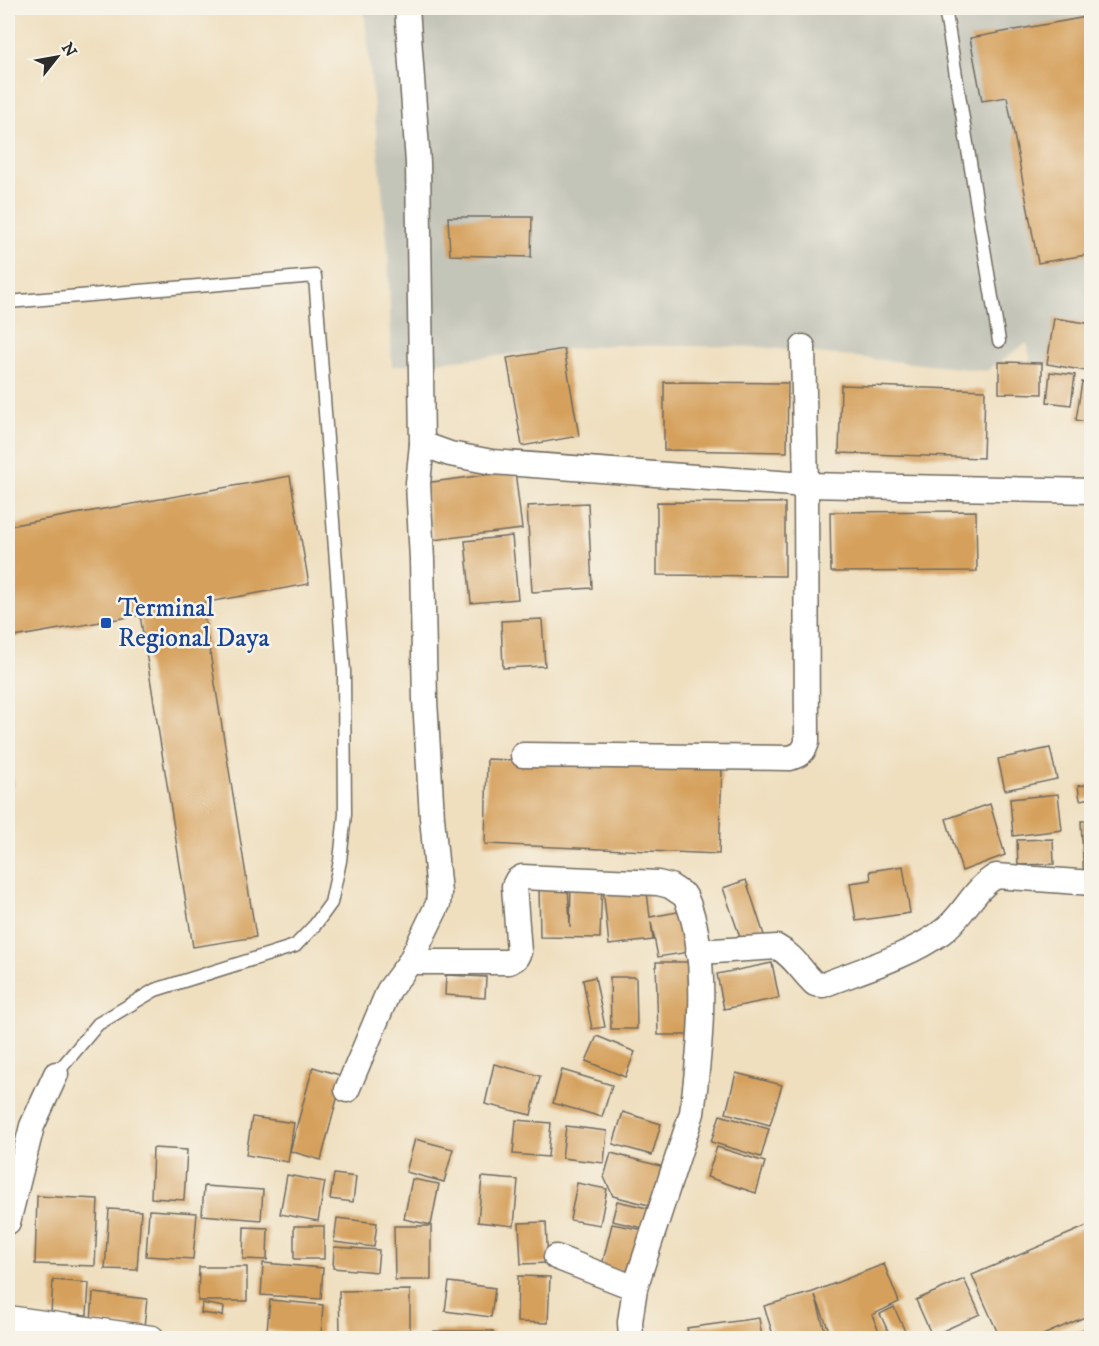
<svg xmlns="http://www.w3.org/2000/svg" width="1099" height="1346" font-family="'IM FELL DW Pica',serif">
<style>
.industrial{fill:#c4c5b9}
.building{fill:#d5a05b}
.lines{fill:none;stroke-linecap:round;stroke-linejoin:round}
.service-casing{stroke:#706a5f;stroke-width:15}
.minor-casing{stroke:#706a5f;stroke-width:27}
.service{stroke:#fff;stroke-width:12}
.minor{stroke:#fff;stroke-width:24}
.transit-dot{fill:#1a4fb4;stroke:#f7f3e8;stroke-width:2}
.labels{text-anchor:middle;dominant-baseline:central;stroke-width:5;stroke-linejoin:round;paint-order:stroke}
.transit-label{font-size:26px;fill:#164399;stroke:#f7f3e8;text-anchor:start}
</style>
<rect width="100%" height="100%" fill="#f7f3e8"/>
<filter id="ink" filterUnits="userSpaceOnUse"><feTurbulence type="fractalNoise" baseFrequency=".0167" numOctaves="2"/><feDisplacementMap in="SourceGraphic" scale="12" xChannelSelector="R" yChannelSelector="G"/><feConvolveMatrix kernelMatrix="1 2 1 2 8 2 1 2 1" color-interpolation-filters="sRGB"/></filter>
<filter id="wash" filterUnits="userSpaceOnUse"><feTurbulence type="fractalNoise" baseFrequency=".008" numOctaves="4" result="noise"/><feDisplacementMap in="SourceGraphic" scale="24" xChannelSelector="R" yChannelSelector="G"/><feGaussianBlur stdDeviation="1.35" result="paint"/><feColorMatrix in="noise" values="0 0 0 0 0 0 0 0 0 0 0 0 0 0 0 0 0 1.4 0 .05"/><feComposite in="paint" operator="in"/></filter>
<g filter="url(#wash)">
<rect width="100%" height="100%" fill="#efdfbf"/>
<polygon class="industrial" points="364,8 1091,8 1091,372 1031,363 1027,343 986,371 760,347 610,345 392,366 388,249"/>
<g id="blocks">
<g class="building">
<polygon points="1092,16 1092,254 1038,263 1007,97 982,101 970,38"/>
<polygon points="448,217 532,217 531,257 450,255"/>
<polygon points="1054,318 1092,324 1092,372 1047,364"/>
<polygon points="564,349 579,436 522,446 507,358"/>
<polygon points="999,362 1042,363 1042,394 999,393"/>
<polygon points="1050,372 1075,375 1071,405 1047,402"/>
<polygon points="664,382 788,383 787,452 664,450"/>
<polygon points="1082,382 1092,384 1092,423 1076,420"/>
<polygon points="841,385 985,390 983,458 839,453"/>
<polygon points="515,471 522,529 433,540 425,483"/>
<polygon points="290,476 309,584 202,603 256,937 193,947 140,615 8,638 8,526"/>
<polygon points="657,502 785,503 785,576 657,575"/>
<polygon points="588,503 592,588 532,592 527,506"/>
<polygon points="976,511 977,571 831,572 830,512"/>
<polygon points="512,536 518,599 471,603 465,541"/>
<polygon points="542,619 545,666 503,668 501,621"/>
<polygon points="1050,748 1057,779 1005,790 998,759"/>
<polygon points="8,756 14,786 8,787"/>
<polygon points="487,759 722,768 719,854 485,844"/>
<polygon points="1092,784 1092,798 1080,800 1078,786"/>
<polygon points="1058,794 1062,830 1013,836 1010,799"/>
<polygon points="990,804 1005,855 962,871 946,819"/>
<polygon points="1081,821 1092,821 1092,880 1084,880"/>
<polygon points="1053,839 1054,864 1018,865 1017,840"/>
<polygon points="903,866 910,913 856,921 850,883 871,880 870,871"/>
<polygon points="746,880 764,935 742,943 723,888"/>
<polygon points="571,882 602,882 600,938 540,937 539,886 568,885 570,927"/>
<polygon points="646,884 650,917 688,910 696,951 658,957 651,922 653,940 609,945 603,888"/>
<polygon points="656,962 688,962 690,1035 658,1035"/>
<polygon points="772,963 779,998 724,1009 717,974"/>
<polygon points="446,975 486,977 485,998 445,995"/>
<polygon points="595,977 605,1027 592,1029 583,980"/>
<polygon points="610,977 636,977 637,1029 611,1029"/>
<polygon points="597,1036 635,1052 625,1077 586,1061"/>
<polygon points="494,1064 540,1076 531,1115 485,1104"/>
<polygon points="313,1067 343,1076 321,1160 290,1151"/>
<polygon points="562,1070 612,1085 602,1117 553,1103"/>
<polygon points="736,1073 782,1085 770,1125 726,1113"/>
<polygon points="623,1112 661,1124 652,1155 613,1144"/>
<polygon points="720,1115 769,1129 761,1157 711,1142"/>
<polygon points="252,1117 294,1123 288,1162 246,1155"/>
<polygon points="516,1120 551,1123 548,1157 513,1154"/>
<polygon points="566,1126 607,1131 604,1163 562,1158"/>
<polygon points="415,1139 453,1149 444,1182 406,1172"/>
<polygon points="717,1147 765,1162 756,1193 707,1177"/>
<polygon points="153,1148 187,1150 184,1200 151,1198"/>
<polygon points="611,1153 664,1167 653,1206 613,1196 604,1177"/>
<polygon points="334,1174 356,1177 353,1202 330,1199"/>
<polygon points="287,1175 325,1182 318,1221 280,1214"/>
<polygon points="482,1177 518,1180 514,1226 478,1222"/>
<polygon points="412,1179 439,1184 431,1225 404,1219"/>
<polygon points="577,1183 607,1189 600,1225 570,1220"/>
<polygon points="204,1186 263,1190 261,1220 202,1215"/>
<polygon points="37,1196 98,1199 95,1266 35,1264"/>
<polygon points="617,1201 656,1210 652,1230 612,1221"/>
<polygon points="109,1209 141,1211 137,1270 105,1269"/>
<polygon points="149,1210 197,1213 193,1259 146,1256"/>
<polygon points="337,1218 377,1223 374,1247 334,1242"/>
<polygon points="546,1222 548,1263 521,1264 519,1223"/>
<polygon points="612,1224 650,1231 634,1271 601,1269"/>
<polygon points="1092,1224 1092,1314 1036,1338 1000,1338 972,1275"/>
<rect x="294" y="1226" width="30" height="33"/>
<polygon points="394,1226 431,1226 431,1280 395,1280"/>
<polygon points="244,1227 268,1228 267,1260 243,1259"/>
<polygon points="334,1247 379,1250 377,1272 333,1268"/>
<polygon points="263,1263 323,1268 321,1299 261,1295"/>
<polygon points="884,1264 899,1302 872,1315 882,1338 832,1338 815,1295 827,1338 774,1338 764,1306 813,1292"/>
<polygon points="199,1267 247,1267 247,1301 198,1301"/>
<polygon points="518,1276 550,1277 548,1323 517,1322"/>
<polygon points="964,1279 980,1314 932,1336 916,1300"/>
<polygon points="53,1280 89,1283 87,1315 51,1313"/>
<polygon points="449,1282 495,1288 491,1317 445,1311"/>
<polygon points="410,1290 410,1333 340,1333 339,1291"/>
<polygon points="93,1293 147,1299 144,1327 91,1322"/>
<polygon points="270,1300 323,1305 321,1335 267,1330"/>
<polygon points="202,1303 224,1307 223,1316 201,1313"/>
<polygon points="894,1307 908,1338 901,1338 888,1331 880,1314"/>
<polygon points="759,1318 762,1338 689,1338 687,1328"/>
<polygon points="1092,1326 1092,1338 1064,1338"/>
<rect x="434" y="1331" width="59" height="7"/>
</g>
</g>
</g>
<g filter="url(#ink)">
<use href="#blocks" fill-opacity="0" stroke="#706a5f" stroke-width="1.5"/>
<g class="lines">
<g class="service-casing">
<g id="service">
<polyline points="945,8 999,341"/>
<polyline points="8,302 315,276 344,671 345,814 340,861 331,903 315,925 295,946 155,990 98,1024 56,1074"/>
</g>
</g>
<g class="minor-casing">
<g id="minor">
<polyline points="422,444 450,454 492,462 806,485 1092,491"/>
<path d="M 523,755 L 790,758 C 800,755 804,752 807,742 L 806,485 L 803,347"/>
<path d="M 698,952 L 777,947 C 794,956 801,971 815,984 L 823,985 C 861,970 908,957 942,932 C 963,917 973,889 996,876 L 1092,883"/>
<path d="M 410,962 L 509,962 L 516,958 L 519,952 L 514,886 L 517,880 L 522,877 L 658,883 L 670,886 L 685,896 C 711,952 700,1052 692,1113 L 635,1288 L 630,1322 L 631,1338"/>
<polyline points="347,1090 389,990 410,962 438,904 439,893 432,817 425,700 422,560 418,483 422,444 418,163 407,8"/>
<polyline points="8,1222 32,1126 56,1074"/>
<polyline points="556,1257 635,1288"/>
<polyline points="8,1318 152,1338"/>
</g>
</g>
<use href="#service" class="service"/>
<use href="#minor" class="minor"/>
</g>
</g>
<rect class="transit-dot" x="100" y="617" width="12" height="12" rx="3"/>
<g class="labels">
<g class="transit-label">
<text x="118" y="608">Terminal<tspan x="118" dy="30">Regional Daya</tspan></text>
</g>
</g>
<rect width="1099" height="1346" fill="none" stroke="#f7f3e8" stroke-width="30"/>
<g transform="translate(57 57) rotate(59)" stroke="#f7f3e8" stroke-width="4.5" paint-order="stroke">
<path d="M0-4.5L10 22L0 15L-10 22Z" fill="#2b2b2b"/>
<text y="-9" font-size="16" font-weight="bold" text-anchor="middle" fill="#2b2b2b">N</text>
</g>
</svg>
